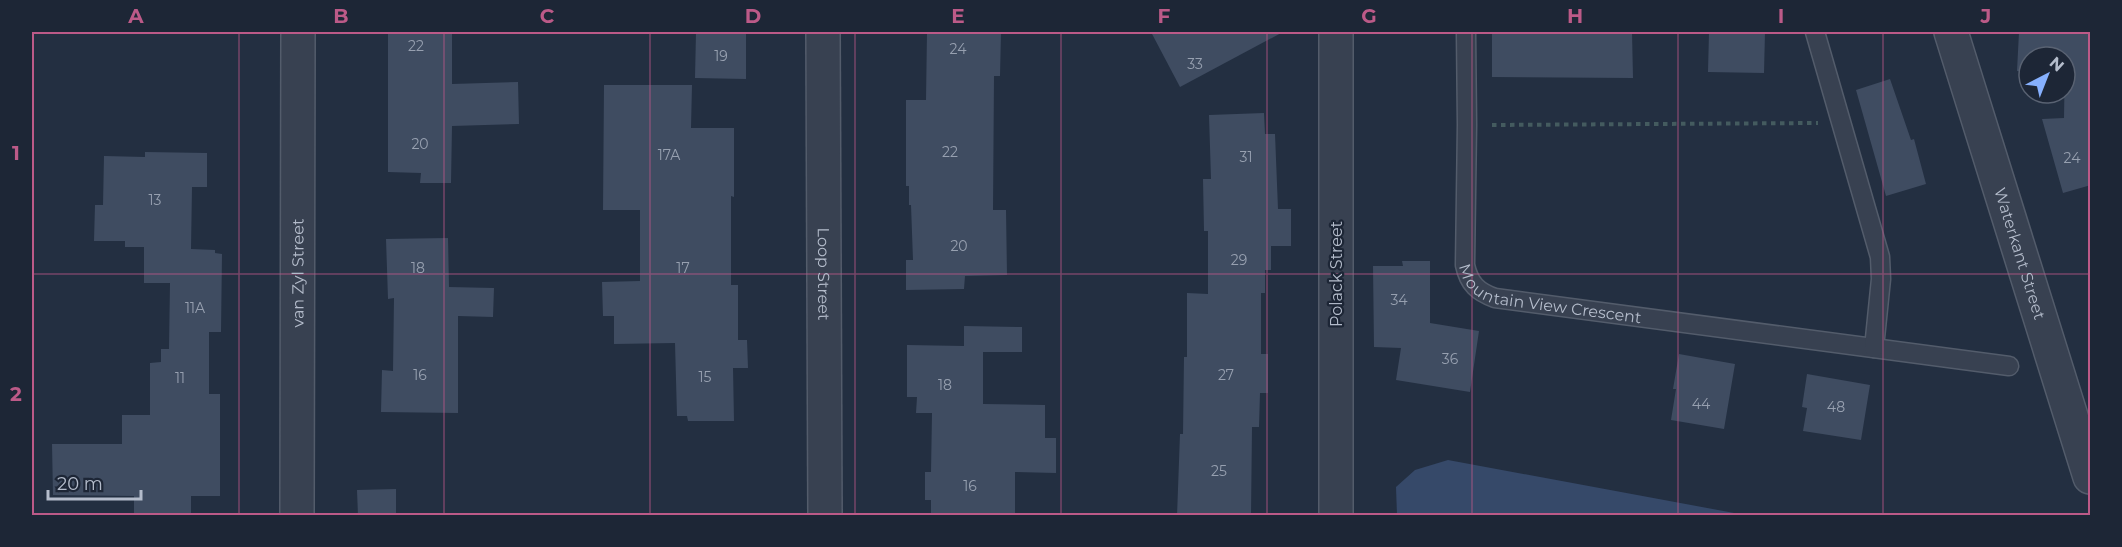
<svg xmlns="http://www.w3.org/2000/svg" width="2122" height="547" font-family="Montserrat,sans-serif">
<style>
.water{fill:#364969}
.building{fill:#3f4c61}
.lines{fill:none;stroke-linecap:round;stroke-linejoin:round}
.lane-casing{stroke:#535c6b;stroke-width:21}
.street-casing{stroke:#535c6b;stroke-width:36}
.path{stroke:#445b5f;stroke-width:4;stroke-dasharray:4.5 4.5;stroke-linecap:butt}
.lane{stroke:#384151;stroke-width:18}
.street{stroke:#384151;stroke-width:33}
.grid{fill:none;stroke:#bc5a88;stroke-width:1.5;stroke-opacity:0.55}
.labels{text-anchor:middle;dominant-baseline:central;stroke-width:4.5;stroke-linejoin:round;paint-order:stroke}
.number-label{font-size:14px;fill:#97a0b0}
.street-label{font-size:16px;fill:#b4bccb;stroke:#1d2636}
.neatline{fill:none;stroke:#bc5a88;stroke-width:2}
.grid-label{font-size:20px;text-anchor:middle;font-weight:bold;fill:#bc5a88}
</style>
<rect width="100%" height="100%" fill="#232f41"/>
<polygon class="water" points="1448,460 1745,515 1397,515 1396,487 1415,470"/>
<g class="building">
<polygon points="388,32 452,32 452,84 518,82 519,124 452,126 451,183 420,183 421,173 388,172"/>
<polygon points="696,32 746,32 746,79 695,78"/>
<polygon points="927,32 1001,32 1000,76 994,76 993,210 1006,210 1007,275 965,276 964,289 906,290 906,260 913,260 911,205 909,205 909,186 906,186 906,100 926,100"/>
<polygon points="1151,32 1283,32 1180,87"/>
<polygon points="1492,32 1632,32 1633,78 1492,77"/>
<polygon points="1709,32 1765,32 1764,73 1708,72"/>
<polygon points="2019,32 2091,32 2091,185 2063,193 2042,119 2064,118 2065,57 2029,57 2029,71 2017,71"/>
<polygon points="1890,79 1911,140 1914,139 1926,184 1886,196 1856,90"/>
<polygon points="604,85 692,85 691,128 734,128 734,197 731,196 731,285 738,285 738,340 747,340 748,368 733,368 734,421 688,421 687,416 677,416 675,343 614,344 614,316 603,316 602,282 640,281 640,210 603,210"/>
<polygon points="1264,113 1265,134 1275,134 1278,209 1291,209 1291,246 1271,246 1271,270 1265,270 1265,293 1261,293 1261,354 1268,354 1268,393 1260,393 1259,427 1252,427 1251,516 1177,516 1180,434 1183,434 1184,357 1187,357 1187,293 1208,294 1208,231 1204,231 1203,179 1211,179 1209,115"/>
<polygon points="145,152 207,153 207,187 192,187 191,249 215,250 215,253 222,254 221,332 209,332 209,394 220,394 220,496 191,496 191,516 134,516 134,496 53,495 52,444 122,444 122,415 150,415 150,363 161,362 161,349 169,349 170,283 144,283 144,247 125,247 125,241 94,241 95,205 103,205 104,156 145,157"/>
<polygon points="448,238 449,287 494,288 493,317 458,316 458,413 381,412 382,370 393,371 394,298 388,299 386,239"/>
<polygon points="1402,261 1430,261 1430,323 1479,331 1470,392 1396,380 1401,348 1374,347 1373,266 1403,266"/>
<polygon points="964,326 1022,327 1022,352 983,352 983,404 1045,405 1045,438 1056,438 1056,473 1015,472 1015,516 931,516 931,500 925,500 925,472 931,472 932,413 916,413 917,397 907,397 907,345 964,346"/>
<polygon points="1679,354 1735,364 1724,429 1671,420 1676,389 1673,389"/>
<polygon points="1807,374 1870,385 1861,440 1803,431 1807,408 1802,407"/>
<polygon points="396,489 396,516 358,516 357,490"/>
</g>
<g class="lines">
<g class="lane-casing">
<g id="lane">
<path id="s1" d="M 1466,32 L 1467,125 L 1465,265 C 1469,284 1478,292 1495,298 L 2009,366"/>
<polyline points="1815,32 1880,257 1881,279 1874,348"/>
</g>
</g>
<g class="street-casing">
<g id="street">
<path id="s2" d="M 823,32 L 825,516"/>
<polyline points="1336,32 1336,516"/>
<path id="s3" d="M 1951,32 L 2090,477"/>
<path id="s4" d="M 297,516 L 298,32"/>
</g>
</g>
<polyline class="path" points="1492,125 1818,123"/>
<use href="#lane" class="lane"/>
<use href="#street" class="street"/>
</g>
<path class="grid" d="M 239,32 L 239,516M 444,32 L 444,516M 650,32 L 650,516M 855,32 L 855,516M 1061,32 L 1061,516M 1267,32 L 1267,516M 1472,32 L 1472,516M 1678,32 L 1678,516M 1883,32 L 1883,516M 32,274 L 2090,274"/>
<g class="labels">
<g class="number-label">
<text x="416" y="46">22</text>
<text x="958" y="49">24</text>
<text x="721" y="56">19</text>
<text x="1195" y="64">33</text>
<text x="420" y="144">20</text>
<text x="950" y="152">22</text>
<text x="669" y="155">17A</text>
<text x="1246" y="157">31</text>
<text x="2072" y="158">24</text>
<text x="155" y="200">13</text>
<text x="959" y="246">20</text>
<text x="1239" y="260">29</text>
<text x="418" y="268">18</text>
<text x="683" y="268">17</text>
<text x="1399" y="300">34</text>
<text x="195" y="308">11A</text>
<text x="1450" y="359">36</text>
<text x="420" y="375">16</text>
<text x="1226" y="375">27</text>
<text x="705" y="377">15</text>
<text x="180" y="378">11</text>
<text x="945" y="385">18</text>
<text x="1701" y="404">44</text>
<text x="1836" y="407">48</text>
<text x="1219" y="471">25</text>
<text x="970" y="486">16</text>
</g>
<g class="street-label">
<text stroke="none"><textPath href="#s3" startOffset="232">Waterkant Street</textPath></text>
<text stroke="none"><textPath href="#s4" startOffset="243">van Zyl Street</textPath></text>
<text stroke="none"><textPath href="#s2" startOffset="242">Loop Street</textPath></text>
<text transform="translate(1336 274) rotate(-90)">Polack Street</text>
<text stroke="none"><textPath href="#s1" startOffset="330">Mountain View Crescent</textPath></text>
</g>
</g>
<rect width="2122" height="547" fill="none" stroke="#1d2636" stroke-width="66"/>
<g transform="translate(2047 75) rotate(42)"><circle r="28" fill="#1d2636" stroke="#596272" stroke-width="1.5"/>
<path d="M0-4.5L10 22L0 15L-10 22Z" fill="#86b0fe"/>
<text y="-9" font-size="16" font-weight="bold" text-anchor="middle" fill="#b4bccb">N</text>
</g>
<path d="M48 490v9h93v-9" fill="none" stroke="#b4bccb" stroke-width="3"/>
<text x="57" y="490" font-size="18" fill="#b4bccb" stroke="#1d2636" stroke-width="4.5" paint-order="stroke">20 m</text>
<rect x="33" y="33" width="2056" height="481" class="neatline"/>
<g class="grid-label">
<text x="136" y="23">A</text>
<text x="341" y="23">B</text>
<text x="547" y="23">C</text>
<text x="753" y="23">D</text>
<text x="958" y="23">E</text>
<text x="1164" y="23">F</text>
<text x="1369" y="23">G</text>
<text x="1575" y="23">H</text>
<text x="1781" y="23">I</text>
<text x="1986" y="23">J</text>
<text x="16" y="160">1</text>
<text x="16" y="401">2</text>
</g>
</svg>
